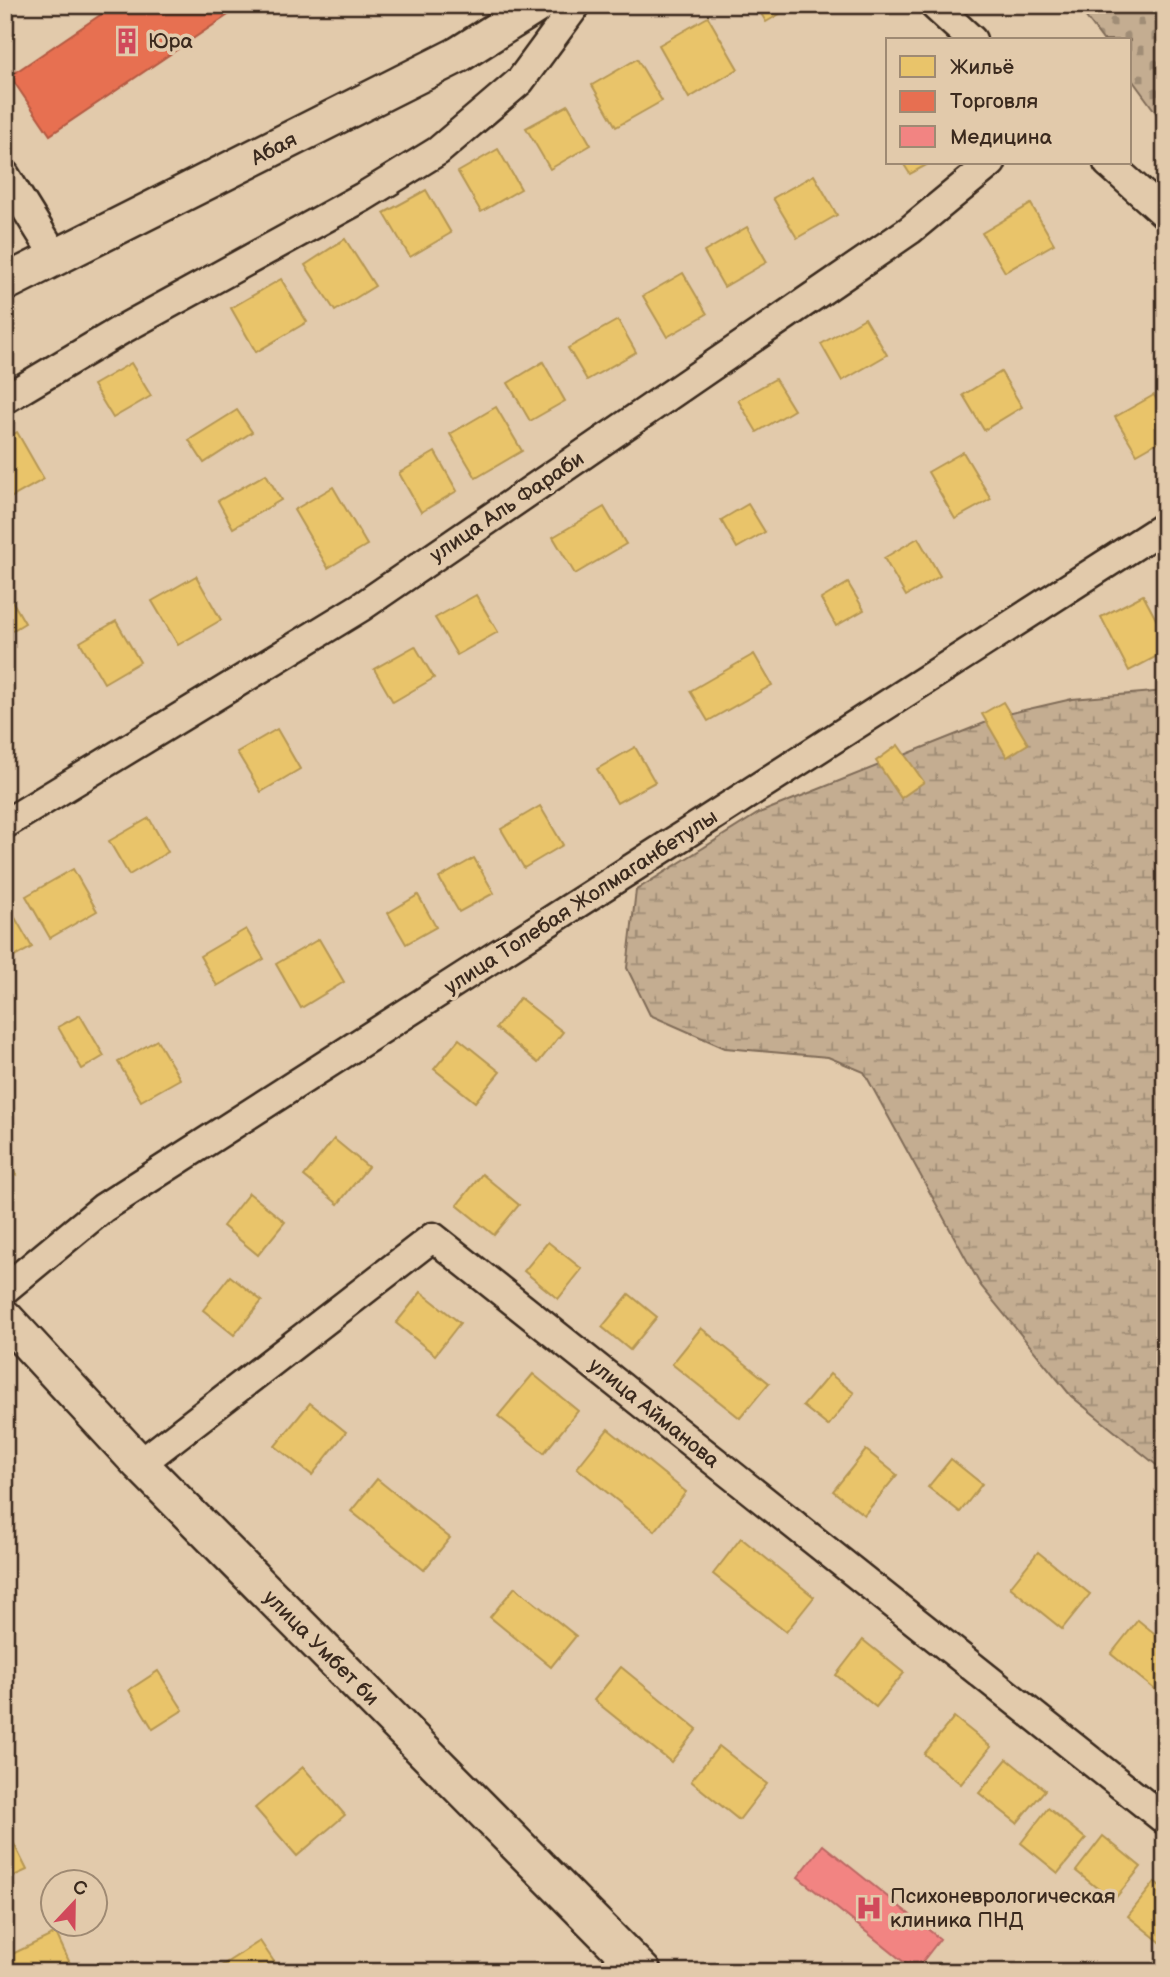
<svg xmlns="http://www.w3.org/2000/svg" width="1170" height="1977" font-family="'Balsamiq Sans',sans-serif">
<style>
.wetland{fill:url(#wetland-marsh);stroke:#806c58;stroke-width:2}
.cemetery{fill:url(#cemetery-stones);stroke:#806c58;stroke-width:2}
.homes{fill:#e9c46a;stroke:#b59653;stroke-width:2}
.shops{fill:#e76f51;stroke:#b35a42;stroke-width:2}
.health{fill:#f28482;stroke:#bb6964;stroke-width:2}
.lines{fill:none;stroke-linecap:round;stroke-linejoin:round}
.minor-casing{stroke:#3b2a1e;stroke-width:33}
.tertiary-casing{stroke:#3b2a1e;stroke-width:40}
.minor{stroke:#e2caab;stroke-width:28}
.tertiary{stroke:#e2caab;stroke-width:35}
.labels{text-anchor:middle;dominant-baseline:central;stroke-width:7;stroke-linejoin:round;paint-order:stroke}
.poi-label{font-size:21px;fill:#3b2a1e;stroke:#e2caab;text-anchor:start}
.street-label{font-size:21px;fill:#3b2a1e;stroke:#e2caab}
</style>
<defs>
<pattern id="wetland-marsh" width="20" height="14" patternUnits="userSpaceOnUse" patternTransform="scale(1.75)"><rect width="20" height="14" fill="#c4ad91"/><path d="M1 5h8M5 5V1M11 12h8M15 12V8" fill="none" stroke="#a08d76"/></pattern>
<pattern id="cemetery-stones" width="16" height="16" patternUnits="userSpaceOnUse" patternTransform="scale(1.75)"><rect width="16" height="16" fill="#c4ad91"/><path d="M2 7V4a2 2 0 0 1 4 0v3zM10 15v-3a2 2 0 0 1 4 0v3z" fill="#a08d76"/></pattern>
</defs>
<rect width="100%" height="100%" fill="#e2caab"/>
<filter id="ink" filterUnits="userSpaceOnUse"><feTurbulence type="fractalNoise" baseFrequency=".0143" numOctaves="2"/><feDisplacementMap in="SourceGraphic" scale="14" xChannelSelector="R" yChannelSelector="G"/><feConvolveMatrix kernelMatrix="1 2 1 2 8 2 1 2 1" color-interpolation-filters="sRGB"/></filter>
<g filter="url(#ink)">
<polygon class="wetland" points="1165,691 1165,1472 1071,1396 981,1286 864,1072 828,1057 725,1048 650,1015 627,968 636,890 759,813 1007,714 1072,699"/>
<polygon class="cemetery" points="1077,5 1165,5 1165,125 1130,77 1130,40 1103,40"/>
<g class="homes">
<polygon points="756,5 795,5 766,22"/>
<polygon points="708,17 738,69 689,98 659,45"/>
<polygon points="637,59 662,101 616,127 592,85"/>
<polygon points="568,105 591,145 550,169 526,128"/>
<polygon points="498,149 521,189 481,212 458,172"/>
<polygon points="903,163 930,163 910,174"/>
<polygon points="814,175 837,215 797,238 773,198"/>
<polygon points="426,190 451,233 410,257 384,213"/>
<polygon points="1031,204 1054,244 1005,272 982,233"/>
<polygon points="747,227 767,262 724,287 704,252"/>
<polygon points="345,239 375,286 335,311 305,265"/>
<polygon points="683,273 707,314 667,337 643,296"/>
<polygon points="281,279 307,322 256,352 231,308"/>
<polygon points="865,318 887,355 842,381 821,344"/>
<polygon points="618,320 636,352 587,380 568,348"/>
<polygon points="543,362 565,401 530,421 508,383"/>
<polygon points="131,363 151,396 113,418 93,385"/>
<polygon points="1001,372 1022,407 984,430 963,395"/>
<polygon points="775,379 794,410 757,432 738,400"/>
<polygon points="1154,395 1165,413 1165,438 1137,454 1115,417"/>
<polygon points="496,407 522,451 476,478 450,434"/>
<polygon points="237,410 252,432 204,463 189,440"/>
<polygon points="17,432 44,479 5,501 5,439"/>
<polygon points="435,452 457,491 421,512 399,473"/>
<polygon points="963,452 991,499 955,519 928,472"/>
<polygon points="266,474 281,500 233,528 218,501"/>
<polygon points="333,487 367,545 328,568 294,510"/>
<polygon points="748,504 765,532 737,548 721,520"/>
<polygon points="604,507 626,544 575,574 553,537"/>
<polygon points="918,538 940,576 906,596 884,558"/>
<polygon points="196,576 221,620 178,645 152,601"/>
<polygon points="848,583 864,610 836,626 821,599"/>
<polygon points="476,595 498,632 457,655 435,618"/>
<polygon points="1143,595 1165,636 1165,652 1129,671 1101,617"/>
<polygon points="11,599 25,623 5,635 5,602"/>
<polygon points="116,621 140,662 104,683 80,642"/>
<polygon points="415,646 434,678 393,702 374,669"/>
<polygon points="754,654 772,685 708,721 690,691"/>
<polygon points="1003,702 1028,744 1007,757 982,714"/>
<polygon points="277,729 300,769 261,792 237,752"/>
<polygon points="898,745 924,782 901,798 876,761"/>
<polygon points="635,747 655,782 617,803 597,769"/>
<polygon points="540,806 563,845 524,868 501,829"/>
<polygon points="149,818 168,852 129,875 109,841"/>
<polygon points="474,858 494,893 459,912 439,878"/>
<polygon points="73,869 97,911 50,938 26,896"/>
<polygon points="418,895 436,927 406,944 388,913"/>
<polygon points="10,909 32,947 5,962 5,912"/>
<polygon points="246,929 264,959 217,986 200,956"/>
<polygon points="319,939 344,982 301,1008 276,964"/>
<polygon points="520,998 563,1032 538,1063 496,1028"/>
<polygon points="80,1015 104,1056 82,1069 58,1027"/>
<polygon points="459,1039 500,1072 475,1102 434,1069"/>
<polygon points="157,1040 180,1079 141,1101 118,1062"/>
<polygon points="334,1139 368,1167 338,1204 304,1176"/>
<polygon points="5,1157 16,1175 5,1181"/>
<polygon points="482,1174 519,1205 494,1235 457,1205"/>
<polygon points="249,1193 285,1222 258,1255 223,1226"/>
<polygon points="548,1242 582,1269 558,1299 524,1271"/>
<polygon points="230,1276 262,1301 234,1335 203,1310"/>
<polygon points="421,1292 460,1323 435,1355 396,1323"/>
<polygon points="629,1294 657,1317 630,1350 602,1327"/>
<polygon points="701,1328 769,1383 740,1418 672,1364"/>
<polygon points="533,1374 578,1411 544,1453 498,1416"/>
<polygon points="830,1374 854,1393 828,1426 803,1406"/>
<polygon points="310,1403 346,1432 312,1475 275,1446"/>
<polygon points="608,1429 686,1492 655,1531 577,1468"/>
<polygon points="866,1450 897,1475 864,1515 833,1491"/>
<polygon points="951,1459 982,1484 960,1512 928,1487"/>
<polygon points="377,1479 450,1538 424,1570 351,1511"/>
<polygon points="741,1538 814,1597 786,1632 713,1574"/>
<polygon points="1038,1552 1090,1594 1062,1629 1010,1587"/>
<polygon points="515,1587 576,1636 551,1667 490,1617"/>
<polygon points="1138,1620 1165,1642 1165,1698 1111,1654"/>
<polygon points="863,1640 904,1673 876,1707 836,1675"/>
<polygon points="621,1667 697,1729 671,1762 594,1700"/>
<polygon points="158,1671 183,1710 153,1729 129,1690"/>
<polygon points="954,1717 991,1747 961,1784 924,1754"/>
<polygon points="719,1746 767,1784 739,1820 691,1781"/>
<polygon points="1007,1759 1045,1790 1017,1823 979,1793"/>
<polygon points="303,1767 345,1815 297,1856 255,1808"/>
<polygon points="1048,1808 1086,1839 1058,1873 1021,1843"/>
<polygon points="9,1834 27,1870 5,1880 5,1835"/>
<polygon points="1103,1836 1141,1867 1113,1901 1076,1871"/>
<polygon points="1155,1882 1165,1890 1165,1946 1128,1916"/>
<polygon points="56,1933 74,1972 16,1972 8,1956"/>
<polygon points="260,1941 281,1972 221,1972 218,1968"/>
</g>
<polygon class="shops" points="115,5 243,5 50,135 10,76"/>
<polygon class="health" points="823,1845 940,1939 915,1971 798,1877"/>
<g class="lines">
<g class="minor-casing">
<g id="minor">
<polyline points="934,5 972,40"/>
<polyline points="1108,163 1165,214"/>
<polyline points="5,175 57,259"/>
<polyline points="5,399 121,330 363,197 438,151 520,81 576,5"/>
<polyline points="5,824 361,607 910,230 991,163"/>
<polyline points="5,1289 103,1208 1165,526"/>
<polyline points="140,1464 433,1237 1165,1820"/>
</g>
</g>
<g class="tertiary-casing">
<g id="tertiary">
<polyline points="5,283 458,55 537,5"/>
<polyline points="5,1318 140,1464 643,1972"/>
</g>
</g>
<use href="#minor" class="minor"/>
<use href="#tertiary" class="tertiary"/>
</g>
</g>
<defs>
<g id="building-bare" transform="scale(2.1)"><path d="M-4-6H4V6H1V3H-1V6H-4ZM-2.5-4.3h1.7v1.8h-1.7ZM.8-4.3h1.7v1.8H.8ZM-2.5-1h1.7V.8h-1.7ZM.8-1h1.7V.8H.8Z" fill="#d1495b" stroke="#e2caab" stroke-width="2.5" paint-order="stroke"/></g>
<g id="hospital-bare" transform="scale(2.1)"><path d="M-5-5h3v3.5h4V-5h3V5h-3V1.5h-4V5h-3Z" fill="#d1495b" stroke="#e2caab" stroke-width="2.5" paint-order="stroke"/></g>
</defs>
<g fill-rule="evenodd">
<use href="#building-bare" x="127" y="41"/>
<use href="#hospital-bare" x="869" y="1908"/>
</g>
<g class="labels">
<g class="poi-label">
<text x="148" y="41">Юра</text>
<text x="890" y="1896">Психоневрологическая<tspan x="890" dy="24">клиника ПНД</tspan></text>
</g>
<g class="street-label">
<text transform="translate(274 149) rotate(-27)">Абая</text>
<text transform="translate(507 507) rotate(-34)">улица Аль Фараби</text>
<text transform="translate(581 902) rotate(-33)">улица Толебая Жолмаганбетулы</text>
<text transform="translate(654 1413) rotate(39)">улица Айманова</text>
<text transform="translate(321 1648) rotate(45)">улица Умбет би</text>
</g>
</g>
<rect width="1170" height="1977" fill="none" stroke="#e2caab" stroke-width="28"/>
<rect x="14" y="14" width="1142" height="1949" fill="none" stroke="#3b2a1e" stroke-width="2.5" filter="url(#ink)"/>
<rect x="886" y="38" width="245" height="126" fill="#e2caab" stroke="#9f8a73" stroke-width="2"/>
<rect x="900" y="56" width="35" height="21" fill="#e9c46a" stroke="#9f8a73" stroke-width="2"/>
<text x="950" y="74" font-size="21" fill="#3b2a1e">Жильё</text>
<rect x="900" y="91" width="35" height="21" fill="#e76f51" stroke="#9f8a73" stroke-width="2"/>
<text x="950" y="108" font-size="21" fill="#3b2a1e">Торговля</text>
<rect x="900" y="126" width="35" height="21" fill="#f28482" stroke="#9f8a73" stroke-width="2"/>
<text x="950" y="144" font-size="21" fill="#3b2a1e">Медицина</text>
<g transform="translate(74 1903) rotate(22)"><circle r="33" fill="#e2caab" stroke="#9f8a73" stroke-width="2"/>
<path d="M0-5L12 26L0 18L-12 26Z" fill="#d1495b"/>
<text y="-10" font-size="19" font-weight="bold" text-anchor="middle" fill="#3b2a1e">С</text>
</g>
</svg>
